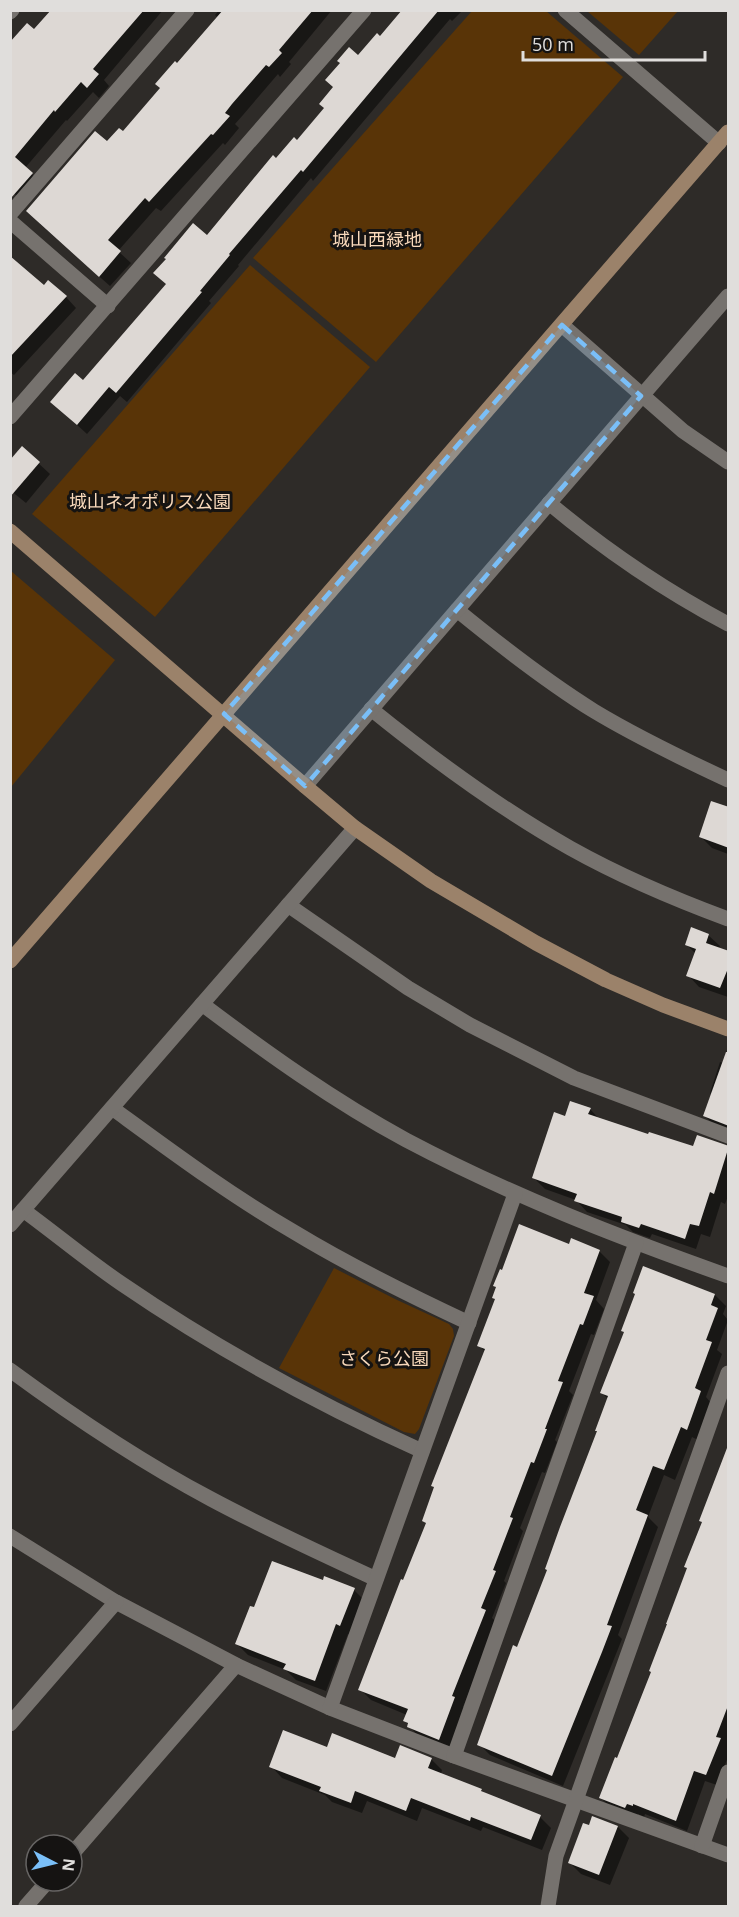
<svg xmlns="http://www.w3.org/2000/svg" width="739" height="1917" font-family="'Open Sans','Noto Sans JP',sans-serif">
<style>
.green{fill:#593407}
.shadow{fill:#0007}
.building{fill:#ddd8d4}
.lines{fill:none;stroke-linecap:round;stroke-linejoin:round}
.street{stroke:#76726e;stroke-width:15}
.secondary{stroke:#9b826a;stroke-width:15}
.marked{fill:#7abff8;fill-opacity:0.2;stroke:#7abff8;stroke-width:4.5;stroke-dasharray:12 8;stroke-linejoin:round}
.labels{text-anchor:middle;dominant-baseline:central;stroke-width:6;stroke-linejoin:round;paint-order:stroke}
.park-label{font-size:18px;fill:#f9d9bb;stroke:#151312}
</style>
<rect width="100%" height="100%" fill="#2e2b28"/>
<g class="green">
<polygon points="472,11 546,11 623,77 376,362 253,258"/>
<polygon points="587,11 678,11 639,55"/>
<polygon points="250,265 370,367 155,617 32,514"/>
<polygon points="11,571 115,660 11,787"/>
<polygon points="334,1268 395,1299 449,1324 453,1329 454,1336 419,1429 415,1434 404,1432 279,1368"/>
</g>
<g class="shadow">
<polygon points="53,10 163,10 104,80 109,86 99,98 93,92 67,121 66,120 25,168 43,185 26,204 10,190 10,45 34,31"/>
<polygon points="219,10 332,10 289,62 291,64 280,77 278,74 243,115 235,124 239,128 225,145 223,143 161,211 156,208 118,251 131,263 110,286 40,224 107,143 123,133 162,88 177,65 218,18 215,15"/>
<polygon points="404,10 463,10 452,21 450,19 313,181 311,178 238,265 239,266 209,301 211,303 127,402 120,396 87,434 52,402 83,382 207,237 276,160 297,142 325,108 358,57 381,38"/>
<polygon points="10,259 44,287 66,297 76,308 14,375 10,372"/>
<polygon points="22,448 50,474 26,503 10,490"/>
<polygon points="728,808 728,854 712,848 701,837"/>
<polygon points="708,935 720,946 719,949 728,952 728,997 699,987 688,975 696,954 687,945"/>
<polygon points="720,1062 728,1065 728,1131 714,1125 705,1116 712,1095 710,1093"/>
<polygon points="590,1109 600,1120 693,1148 728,1147 728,1196 725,1204 721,1202 710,1237 701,1234 696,1249 652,1234 650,1238 633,1232 626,1225 587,1212 576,1200 545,1189 534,1178 566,1118"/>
<polygon points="570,1245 599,1251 610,1262 596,1300 604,1309 594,1335 591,1334 569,1391 573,1395 555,1440 557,1442 545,1473 542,1472 520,1528 523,1531 504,1581 506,1583 492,1618 497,1622 463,1707 466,1709 450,1750 420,1738 405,1721 407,1715 371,1700 360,1689 427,1524 423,1521 485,1352 479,1345"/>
<polygon points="644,1268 715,1295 726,1306 723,1314 728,1320 717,1350 722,1354 706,1397 711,1403 698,1440 692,1437 675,1480 664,1475 648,1517 658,1527 618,1635 622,1639 563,1786 490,1755 479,1744 518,1649 599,1432 608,1399 602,1393 625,1333"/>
<polygon points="728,1448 728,1743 727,1747 728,1757 717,1785 705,1781 687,1831 645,1814 644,1817 638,1814 637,1818 612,1809 601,1798 618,1760 652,1672 703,1523 700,1520"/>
<polygon points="323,1582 354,1590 365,1601 352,1636 348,1634 326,1691 296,1680 286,1670 248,1655 237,1644 255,1609"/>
<polygon points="328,1749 396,1760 431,1759 442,1770 441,1774 481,1790 486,1795 540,1817 551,1828 542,1850 483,1827 481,1831 422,1808 417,1821 367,1801 362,1813 332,1802 325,1795 282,1778 271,1766"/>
<polygon points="618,1827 629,1838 610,1885 581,1874 570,1863"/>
</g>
<g class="building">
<polygon points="51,10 144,10 93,69 99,74 87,88 81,82 55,112 54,110 15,157 33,173 11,198 10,42 27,23 34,29"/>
<polygon points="223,10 313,10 279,50 282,53 269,67 266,65 232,104 225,113 230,116 213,135 211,134 149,202 145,198 108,240 121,251 99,277 26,211 95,131 107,141 119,128 123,131 160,88 155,84 175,61 177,63"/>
<polygon points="402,10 439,10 303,172 301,170 229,254 230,255 200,291 202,292 116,393 109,387 77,425 50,402 75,373 83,380 166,284 153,273 166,259 164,258 193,223 207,235 273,155 276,158 294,137 297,140 324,108 319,104 333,87 325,80 340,63 337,61 349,47 358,55 377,33 380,36"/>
<polygon points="10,256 44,285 48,280 67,296 10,357"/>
<polygon points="22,446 40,462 10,497 10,460"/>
<polygon points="711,801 729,807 729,848 699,837"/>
<polygon points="691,927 709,934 706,943 729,951 729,966 720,988 686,976 696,949 685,945"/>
<polygon points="726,1052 729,1052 729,1126 703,1116"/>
<polygon points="570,1101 591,1108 588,1114 648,1134 649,1132 693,1146 697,1135 729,1146 714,1194 710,1192 699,1226 690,1224 685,1239 641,1224 639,1228 621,1222 622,1217 574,1201 577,1194 532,1178 554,1112 565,1116"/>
<polygon points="519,1224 569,1244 571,1238 600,1250 584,1293 594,1296 583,1325 580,1324 558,1381 563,1382 545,1429 547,1429 534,1463 531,1462 510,1517 513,1518 493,1570 496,1571 481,1608 486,1610 452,1696 455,1697 439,1740 407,1727 408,1723 403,1721 408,1709 358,1690 401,1579 403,1580 426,1523 422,1521 434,1487 431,1486 485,1349 477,1346 495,1299 492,1298 496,1287 493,1286 500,1269 502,1270"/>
<polygon points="643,1266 715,1294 711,1305 718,1308 706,1340 712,1342 695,1388 701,1391 687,1430 681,1427 664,1470 653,1466 636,1510 648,1515 607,1625 612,1626 602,1652 552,1776 477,1745 513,1645 517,1647 547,1570 545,1569 560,1527 597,1431 595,1431 608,1396 600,1393 624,1332 621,1331 635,1294 633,1293"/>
<polygon points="727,1448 729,1449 729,1703 716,1737 721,1738 706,1775 694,1771 676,1821 633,1804 633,1806 627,1804 625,1808 599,1798 615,1757 617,1758 651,1672 649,1671 667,1624 666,1624 687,1568 684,1567 702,1522 699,1521"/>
<polygon points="272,1561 323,1580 324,1576 355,1588 340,1626 336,1624 315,1681 283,1669 286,1664 235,1644 250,1606 254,1607"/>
<polygon points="283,1730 327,1747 332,1733 395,1758 400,1745 432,1758 428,1768 482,1789 481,1791 541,1815 531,1840 471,1817 470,1821 411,1798 406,1811 355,1791 351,1803 319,1791 321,1787 269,1767"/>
<polygon points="592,1816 618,1826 599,1875 568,1863 583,1823 589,1825"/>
</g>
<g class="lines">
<g class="street">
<polyline points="565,10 719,143"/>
<polyline points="10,12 12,10"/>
<polyline points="10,214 187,10"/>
<polyline points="10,221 108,306"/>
<polyline points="562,325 683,431 728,462"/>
<polyline points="10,417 364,10"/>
<path d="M 549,503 C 605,550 664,590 728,624"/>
<path d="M 457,610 C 501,646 546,681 594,711 C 637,737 683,759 728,780"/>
<path d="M 371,709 C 434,760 499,808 570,848 C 620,876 674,899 728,919"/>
<polyline points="305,786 728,296"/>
<polyline points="288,905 408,988 470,1025 574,1078 728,1136"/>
<path d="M 202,1004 C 267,1053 334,1101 406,1140 C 510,1195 618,1237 728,1276"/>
<path d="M 112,1108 C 171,1151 230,1195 294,1232 C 350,1266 409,1295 469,1323"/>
<path d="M 23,1210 C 56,1234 88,1261 122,1284 C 217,1349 318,1404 422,1451"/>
<polyline points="10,1225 355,828"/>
<path d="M 10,1370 C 74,1417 141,1462 211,1499 C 265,1528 320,1553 376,1579"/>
<polyline points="10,1536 116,1602 236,1665 330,1708 454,1756 728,1855"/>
<polyline points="330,1708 515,1194"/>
<polyline points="10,1724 116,1602"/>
<polyline points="454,1756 636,1243"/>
<polyline points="702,1846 728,1772"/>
<polyline points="72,1854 236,1665"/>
<polyline points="26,1906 48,1881"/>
<polyline points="548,1906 556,1856 728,1373"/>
</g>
<g class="secondary">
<polyline points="10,531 305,786 355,828 431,881 536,943 606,980 663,1005 728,1029"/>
<polyline points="10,961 728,132"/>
</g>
</g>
<path class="marked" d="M 562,325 L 641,396 L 305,786 L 224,714 Z"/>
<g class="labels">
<g class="park-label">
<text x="377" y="239">城山西緑地</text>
<text x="150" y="501">城山ネオポリス公園</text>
<text x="384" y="1358">さくら公園</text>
</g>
</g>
<rect width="739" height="1917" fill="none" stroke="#e0dedc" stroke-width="24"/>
<g transform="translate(54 1863) rotate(97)"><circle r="28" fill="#151312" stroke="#666463" stroke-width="1.5"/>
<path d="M0-4.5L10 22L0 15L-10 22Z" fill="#7abff8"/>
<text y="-9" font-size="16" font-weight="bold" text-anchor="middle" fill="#e0dedc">N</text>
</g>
<path d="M523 51v9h182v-9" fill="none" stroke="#e0dedc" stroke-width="3"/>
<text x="532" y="51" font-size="18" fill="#e0dedc" stroke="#151312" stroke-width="4.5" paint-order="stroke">50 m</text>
</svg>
